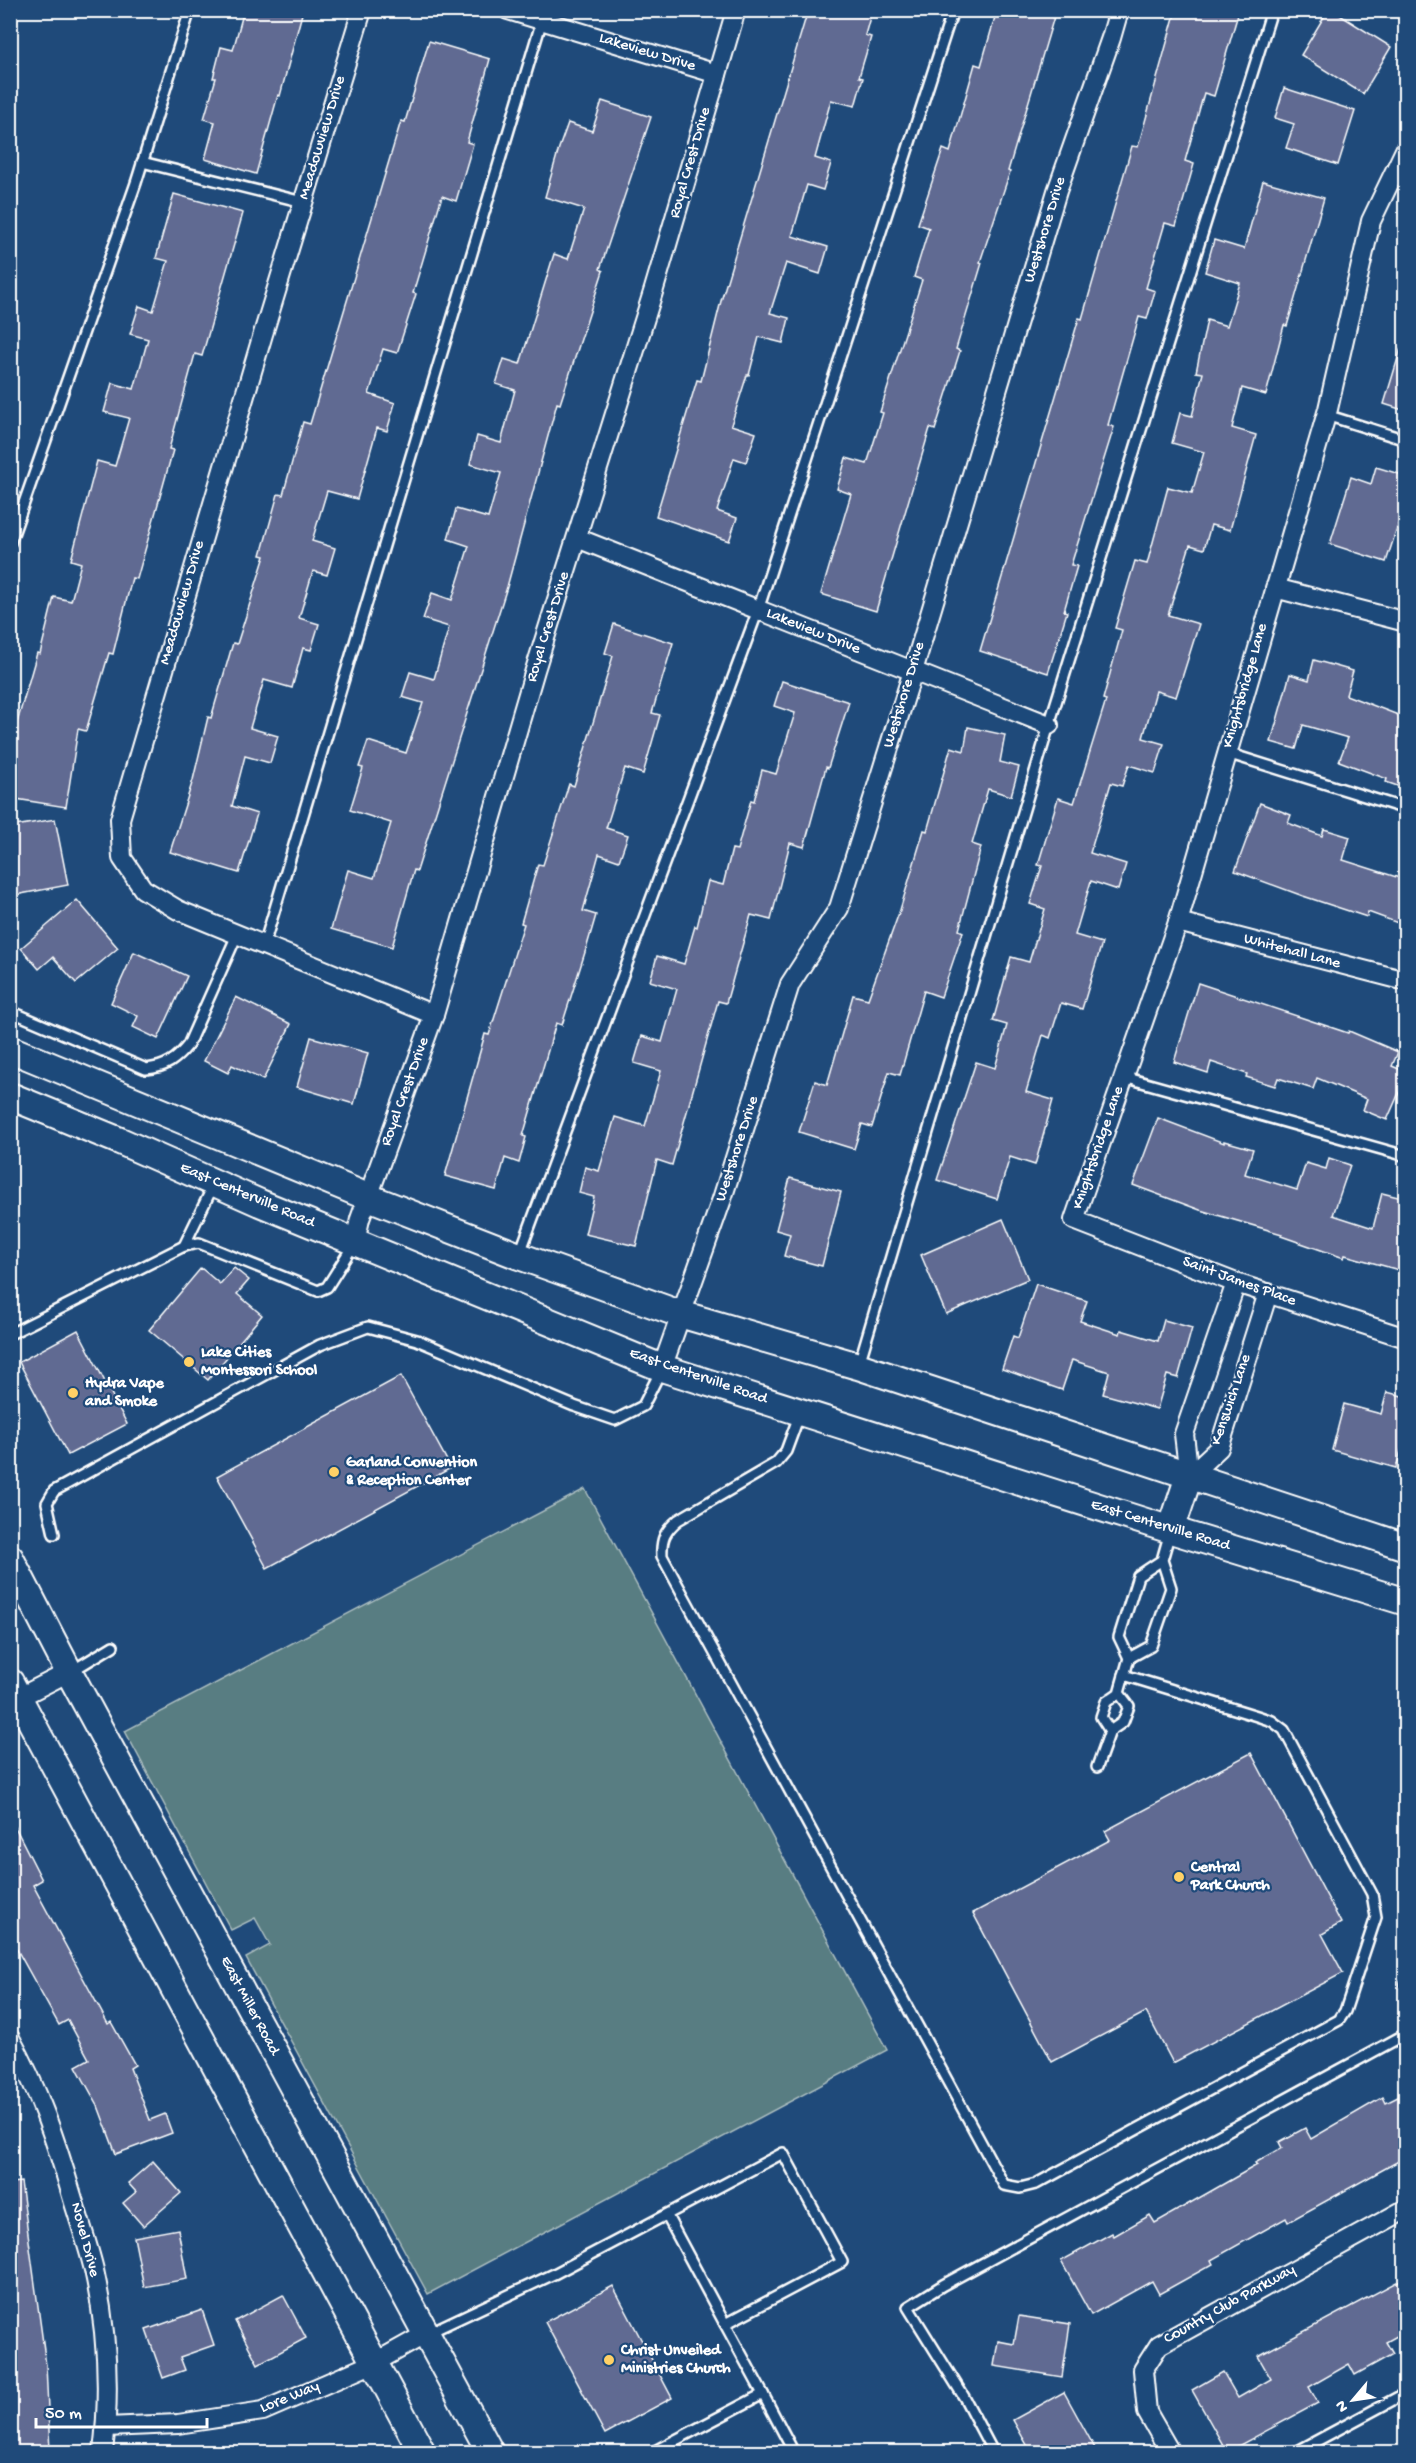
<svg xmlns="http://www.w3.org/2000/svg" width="1416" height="2463" font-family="'Gochi Hand',sans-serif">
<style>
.green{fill:#597d82;stroke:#acbec0;stroke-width:1.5}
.building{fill:#616a92;stroke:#fff;stroke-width:1.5}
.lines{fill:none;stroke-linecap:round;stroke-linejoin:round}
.lane-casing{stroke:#fff;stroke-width:14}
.street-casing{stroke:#fff;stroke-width:22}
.secondary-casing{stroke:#fff;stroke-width:30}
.lane{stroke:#1f4a7a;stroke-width:9}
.street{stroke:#1f4a7a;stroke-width:18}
.secondary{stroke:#1f4a7a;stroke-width:26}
.poi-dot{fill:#ffd166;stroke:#1f4a7a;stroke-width:2}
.labels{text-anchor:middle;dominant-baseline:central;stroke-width:4.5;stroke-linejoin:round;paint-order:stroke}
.street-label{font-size:16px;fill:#fff;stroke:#1f4a7a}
.poi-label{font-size:16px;font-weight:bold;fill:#fff;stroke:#1f4a7a;text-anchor:start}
</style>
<rect width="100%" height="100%" fill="#1f4a7a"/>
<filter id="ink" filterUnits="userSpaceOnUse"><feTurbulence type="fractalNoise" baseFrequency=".0167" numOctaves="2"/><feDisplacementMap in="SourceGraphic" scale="12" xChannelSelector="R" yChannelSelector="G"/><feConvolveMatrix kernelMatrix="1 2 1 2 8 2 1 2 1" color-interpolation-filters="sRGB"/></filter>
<g filter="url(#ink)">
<polygon class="green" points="585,1489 887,2050 428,2294 246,1958 270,1945 255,1918 231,1930 125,1731"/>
<g class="building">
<polygon points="244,10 303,10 280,96 278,95 256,174 205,159 215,122 204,119 216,78 213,78 221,47 233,50"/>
<polygon points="808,10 872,10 865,35 871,37 859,77 863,78 855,106 831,100 815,158 831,163 823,190 807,185 792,236 828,247 820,274 786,263 770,313 789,318 783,343 759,337 749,375 747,375 731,425 756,433 746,462 734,458 717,511 737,518 729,541 656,516 697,380 701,381 721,301"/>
<polygon points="997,10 1056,10 1008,171 1010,172 980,262 982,263 956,349 960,351 935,430 930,428 876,611 821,594 851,494 837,489 846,458 867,464 883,413 880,412 922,280 914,277 929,228 918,224 943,149 950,152 975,64 981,66"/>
<polygon points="1176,10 1236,10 1238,14 1214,96 1204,93 1185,161 1194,164 1176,226 1165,223 1146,288 1155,291 1147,319 1139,317 1108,425 1114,427 1071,565 1077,566 1064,611 1067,612 1048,673 980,651 1079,318 1082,319 1132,146 1138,147"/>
<polygon points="1328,10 1332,10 1391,47 1363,94 1301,55"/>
<polygon points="429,41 490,59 467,142 473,144 456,201 442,196 413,293 416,294 397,353 383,349 369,394 395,403 387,431 377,428 357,499 327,491 312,541 335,548 327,575 313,571 299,618 319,624 311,650 303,648 292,688 264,680 250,728 278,736 270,763 245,756 232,806 257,814 239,873 170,852 193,780 208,717 211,718 233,643 237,644 265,556 261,555 278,494 283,495 303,422 310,424 401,121 405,122"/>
<polygon points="1284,88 1355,111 1338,165 1286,148 1294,124 1275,118"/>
<polygon points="602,101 651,117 600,269 603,271 560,404 557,403 507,587 417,871 414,870 392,947 331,929 348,870 374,878 391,823 350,810 363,768 359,767 368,741 406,753 423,703 402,697 410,672 434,679 449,627 423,619 432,593 452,600 469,546 448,539 456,509 488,518 501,473 470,464 477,436 501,443 515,390 496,384 504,359 520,364 554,254 568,259 584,209 545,197 559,148 568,123 592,131"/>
<polygon points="1263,181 1324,198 1287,326 1284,325 1266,395 1242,388 1232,428 1256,435 1230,530 1211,525 1204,549 1190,545 1168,615 1199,624 1176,697 1156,691 1143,738 1164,744 1155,773 1129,765 1122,786 1111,783 1090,853 1126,864 1118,890 1091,881 1075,935 1102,943 1082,1009 1061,1003 1050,1038 1043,1035 1026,1092 1053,1100 1035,1165 1010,1157 997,1199 937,1180 976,1062 995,1068 1007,1025 993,1021 1011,957 1029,962 1045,909 1030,904 1042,866 1038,865 1058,798 1074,803 1106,700 1103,699 1122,630 1115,628 1135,561 1147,564 1168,487 1192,493 1204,452 1172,443 1180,413 1192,416 1203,373 1196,372 1207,320 1227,326 1240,283 1205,272 1214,240 1244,249"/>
<polygon points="174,194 243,213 202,356 195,354 169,449 173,450 137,579 132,578 113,654 109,653 86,731 78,729 66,807 10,798 10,747 37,653 40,654 54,597 71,601 81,563 71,560 97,461 115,466 129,418 104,412 112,383 134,389 148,339 130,334 139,306 153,311 168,261 156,258"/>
<polygon points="1401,348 1406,349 1406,411 1384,404"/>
<polygon points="1376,467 1406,476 1406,501 1386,562 1330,544 1351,477 1371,484"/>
<polygon points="614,624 673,643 652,713 660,715 643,774 625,768 606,828 628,835 619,861 599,854 583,911 596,915 587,946 562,1025 556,1023 523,1136 526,1137 519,1163 505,1158 496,1190 445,1176 485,1034 489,1035 524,924 521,923 538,864 543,865 569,784 574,786 613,656 605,653"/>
<polygon points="1314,660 1353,671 1346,695 1406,718 1406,789 1386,782 1387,779 1339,761 1348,738 1303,725 1296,749 1271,742 1290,674 1309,680"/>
<polygon points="782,681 849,702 828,768 826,767 804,847 790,843 771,920 751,915 726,1003 718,1001 672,1165 657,1160 636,1246 585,1234 594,1197 579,1193 585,1167 599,1171 615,1117 645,1126 661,1071 634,1063 642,1036 662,1042 677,989 650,981 657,956 684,964 695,926 697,927 708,881 723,885 732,849 737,850 751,800 754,801 762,770 776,774 795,713 774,706"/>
<polygon points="968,727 1005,735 1000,762 1019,767 1011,796 988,789 972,844 981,847 959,930 963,932 941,997 924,991 900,1075 889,1072 872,1127 862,1124 854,1149 799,1132 815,1081 827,1085 853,995 868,999 900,910 924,830 927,831 951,747 964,751"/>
<polygon points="1260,803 1291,815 1288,823 1322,836 1324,829 1350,837 1343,860 1406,880 1406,926 1368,912 1367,917 1303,896 1235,871"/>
<polygon points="55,819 68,885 10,896 10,827"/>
<polygon points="77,900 118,948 76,983 53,957 39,969 21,948"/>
<polygon points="134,952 187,976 158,1039 133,1027 138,1016 111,1003"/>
<polygon points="1198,983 1348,1033 1349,1031 1398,1052 1392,1066 1406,1072 1406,1077 1387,1120 1363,1110 1367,1099 1317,1078 1313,1089 1278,1078 1275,1086 1246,1077 1247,1074 1211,1062 1208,1073 1174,1062"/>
<polygon points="236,997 291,1024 263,1080 232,1065 228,1073 204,1061"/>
<polygon points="311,1037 368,1053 354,1104 297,1087"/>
<polygon points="1158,1118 1224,1143 1224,1141 1253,1149 1245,1174 1297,1190 1306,1163 1326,1169 1329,1158 1350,1165 1333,1215 1373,1228 1382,1193 1406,1199 1406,1272 1345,1255 1344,1258 1281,1236 1282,1234 1200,1210 1133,1185"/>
<polygon points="790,1178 841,1192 822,1266 784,1256 790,1234 776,1230"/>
<polygon points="1003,1219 1028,1279 946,1314 921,1255"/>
<polygon points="201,1268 220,1284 234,1268 249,1280 237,1294 262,1315 208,1380 149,1330"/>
<polygon points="1036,1284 1087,1301 1080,1321 1120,1334 1121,1330 1158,1341 1164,1320 1192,1328 1178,1378 1167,1375 1157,1409 1103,1394 1109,1372 1072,1360 1062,1390 1002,1369 1013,1336 1018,1338"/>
<polygon points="78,1330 127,1424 68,1455 19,1362"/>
<polygon points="401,1376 451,1468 267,1568 217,1476"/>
<polygon points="1387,1392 1406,1397 1406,1434 1396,1468 1332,1450 1344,1404 1381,1414"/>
<polygon points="1251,1753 1341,1923 1322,1934 1343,1973 1173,2063 1146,2012 1052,2062 973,1913 1110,1840 1105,1831"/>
<polygon points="10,1817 42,1880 33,1885 108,2024 111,2022 135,2065 130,2068 150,2120 165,2114 172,2133 116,2154 98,2106 76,2066 89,2059 68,2020 59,2025 10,1937"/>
<polygon points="1406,2093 1406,2157 1288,2222 1286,2218 1211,2260 1213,2264 1159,2294 1152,2281 1091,2315 1061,2261 1112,2233 1114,2236 1150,2215 1155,2223 1257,2165 1255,2163 1282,2148 1279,2142 1305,2128 1311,2139 1383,2097 1386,2103"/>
<polygon points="153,2161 181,2193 143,2226 123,2203 136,2192 128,2183"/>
<polygon points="21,2182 46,2365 50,2452 10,2452 10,2183"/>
<polygon points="178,2229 187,2279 144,2287 134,2237"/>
<polygon points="1406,2277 1406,2331 1386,2342 1393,2354 1355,2375 1349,2364 1309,2387 1318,2403 1227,2452 1192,2390 1223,2372 1238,2398 1271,2379 1258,2356"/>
<polygon points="613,2286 672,2398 605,2434 545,2322"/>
<polygon points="283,2295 306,2338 258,2364 235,2321"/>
<polygon points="202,2310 214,2345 180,2357 185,2370 163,2378 146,2330"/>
<polygon points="1019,2316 1070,2324 1062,2377 994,2366 998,2341 1014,2344"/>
<polygon points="1064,2392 1097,2452 1031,2452 1013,2420"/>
</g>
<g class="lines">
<g class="lane-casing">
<g id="lane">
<polyline points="1400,10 1406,15"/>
<polyline points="142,162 303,202"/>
<polyline points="1326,415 1406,440"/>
<polyline points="10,543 136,183 190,10"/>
<polyline points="1227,753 1406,809"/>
<polyline points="264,945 545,10"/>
<path d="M 10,1011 L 146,1069 C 166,1067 176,1060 188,1045 L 237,935"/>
<polyline points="1124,1077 1406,1156"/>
<polyline points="184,1246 214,1184"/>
<polyline points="520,1253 758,610 953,10"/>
<polyline points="10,1334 184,1246 199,1243 318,1291 327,1287 354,1244"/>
<polyline points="859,1364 1049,725 1272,10"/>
<path d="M 800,1413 L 786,1451 L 776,1463 L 678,1520 C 665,1531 661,1539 662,1556 L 1004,2185 L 1020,2188 L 1036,2184 L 1339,2020 L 1345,2011 L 1376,1917 L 1372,1894 L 1284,1730 L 1272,1721 L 1257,1716 L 1124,1675"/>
<polyline points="54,1534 47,1503 54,1491 320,1345 368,1327 417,1340 574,1406 615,1420 643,1406 661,1370"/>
<polyline points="1162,1560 1138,1576 1119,1637 1129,1658 1151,1646 1171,1588 1162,1560 1170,1532"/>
<polyline points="72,1671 113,1646"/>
<polyline points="1119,1693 1106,1702 1101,1717 1110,1731 1123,1722 1129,1706 1119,1693 1129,1658"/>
<polyline points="1097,1767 1110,1731"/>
<polyline points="1406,1983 1406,1987"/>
<polyline points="667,2216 725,2324"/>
<polyline points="428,2333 554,2274 783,2153 842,2262 725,2324 763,2394 653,2452"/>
<polyline points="763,2394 792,2449"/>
<polyline points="993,2452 964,2397 908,2307 943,2285 1406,2034"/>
<polyline points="1296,2452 1406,2393"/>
</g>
</g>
<g class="street-casing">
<g id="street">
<polyline points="362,10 263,334 120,819 122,858 143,889 178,910 434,1015"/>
<polyline points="508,10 717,74"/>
<polyline points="1406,148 1371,221 1328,409 1178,922 1074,1220 1236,1283 1406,1338"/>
<polyline points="577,538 1049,725"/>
<polyline points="1275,588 1406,622"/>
<polyline points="1178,922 1406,981"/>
<polyline points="355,1242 360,1219 434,1015 535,670 654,289 736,10"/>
<polyline points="1236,1283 1184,1434 1189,1476 1219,1448 1268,1293"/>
<polyline points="662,1368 722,1199 790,984 839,908 913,671 1057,191 1111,38 1119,10"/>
<polyline points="10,1702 69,1672"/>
<path d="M 10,2038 C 38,2088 56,2141 72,2196 C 79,2220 88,2245 94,2270 C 107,2329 110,2393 103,2452"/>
<polyline points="106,2427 178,2424 263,2411 374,2363 426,2334"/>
<polyline points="1170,2452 1147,2412 1143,2370 1159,2345 1406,2209"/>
</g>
</g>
<g class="secondary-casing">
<g id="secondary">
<polyline points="10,1049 368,1197 519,1256 680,1314 858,1366 1406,1547"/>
<polyline points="10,1096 120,1141 260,1203 662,1368 1171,1530 1406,1602"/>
<polyline points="1171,1530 1189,1476"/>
<polyline points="10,1558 69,1672 490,2452"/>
<polyline points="10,1682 422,2452"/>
</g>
</g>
<use href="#lane" class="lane"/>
<use href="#street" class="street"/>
<use href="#secondary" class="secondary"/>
</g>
</g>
<g class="poi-dot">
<circle cx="189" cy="1362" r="6"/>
<circle cx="73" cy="1393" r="6"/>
<circle cx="334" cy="1472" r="6"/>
<circle cx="1179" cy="1877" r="6"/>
<circle cx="609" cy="2360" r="6"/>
</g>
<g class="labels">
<g class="street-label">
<text transform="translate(647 53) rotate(17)">Lakeview Drive</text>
<text transform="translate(323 138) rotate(-73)">Meadowview Drive</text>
<text transform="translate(691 163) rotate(-74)">Royal Crest Drive</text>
<text transform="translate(1046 230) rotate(-73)">Westshore Drive</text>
<text transform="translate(183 603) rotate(-74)">Meadowview Drive</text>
<text transform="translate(549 627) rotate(-73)">Royal Crest Drive</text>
<text transform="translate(813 632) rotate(22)">Lakeview Drive</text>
<text transform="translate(1246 686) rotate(-74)">Knightsbridge Lane</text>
<text transform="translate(905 695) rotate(-73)">Westshore Drive</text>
<text transform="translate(1292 952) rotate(15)">Whitehall Lane</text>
<text transform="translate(406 1092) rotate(-70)">Royal Crest Drive</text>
<text transform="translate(1099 1148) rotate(-71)">Knightsbridge Lane</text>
<text transform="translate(738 1149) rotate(-72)">Westshore Drive</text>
<text transform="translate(247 1196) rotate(23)">East Centerville Road</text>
<text transform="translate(1239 1282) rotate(20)">Saint James Place</text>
<text transform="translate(698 1377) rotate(19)">East Centerville Road</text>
<text transform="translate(1232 1400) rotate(-71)">Kenswich Lane</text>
<text transform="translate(1160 1526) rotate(17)">East Centerville Road</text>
<text transform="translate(249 2006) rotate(62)">East Miller Road</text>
<text transform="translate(84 2240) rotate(75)">Novel Drive</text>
<text transform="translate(1230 2305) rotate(-29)">Country Club Parkway</text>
<text transform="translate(290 2398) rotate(-22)">Lore Way</text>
</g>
<g class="poi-label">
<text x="201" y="1353">Lake Cities<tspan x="201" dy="18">Montessori School</tspan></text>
<text x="85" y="1384">Hydra Vape<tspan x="85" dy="18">and Smoke</tspan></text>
<text x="346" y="1463">Garland Convention<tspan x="346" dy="18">&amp; Reception Center</tspan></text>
<text x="1191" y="1868">Central<tspan x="1191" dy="18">Park Church</tspan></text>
<text x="621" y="2351">Christ Unveiled<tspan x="621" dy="18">Ministries Church</tspan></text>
</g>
</g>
<rect width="1416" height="2463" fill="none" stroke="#1f4a7a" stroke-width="36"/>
<rect x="18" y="18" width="1380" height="2427" fill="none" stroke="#fff" stroke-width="2" filter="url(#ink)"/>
<g transform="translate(1353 2400) rotate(241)" stroke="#1f4a7a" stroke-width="4.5" paint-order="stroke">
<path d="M0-4.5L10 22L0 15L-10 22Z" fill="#ffffff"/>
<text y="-9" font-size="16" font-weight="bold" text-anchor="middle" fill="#ffffff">N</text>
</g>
<path d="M36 2418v9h171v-9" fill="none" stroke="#ffffff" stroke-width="3"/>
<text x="45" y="2418" font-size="18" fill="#ffffff" stroke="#1f4a7a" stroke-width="4.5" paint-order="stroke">50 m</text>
</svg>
